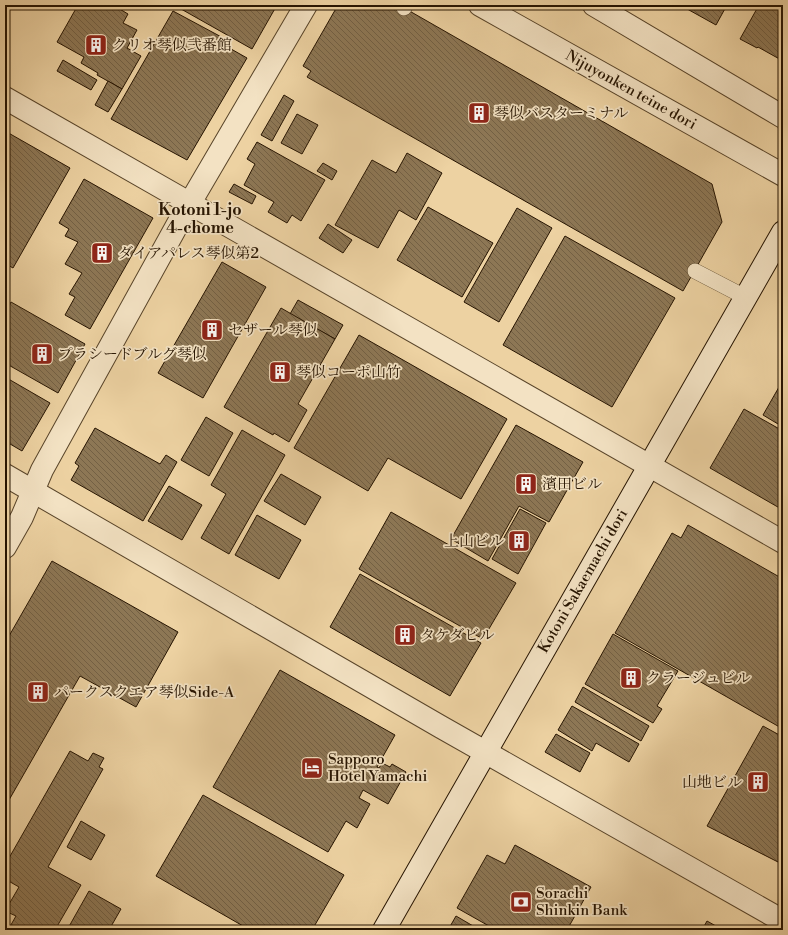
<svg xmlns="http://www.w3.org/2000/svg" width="788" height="935" font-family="'Libre Bodoni','Noto Serif JP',serif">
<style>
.building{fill:url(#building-back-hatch);stroke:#261401}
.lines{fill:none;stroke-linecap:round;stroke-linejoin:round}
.service-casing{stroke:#584429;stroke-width:16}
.minor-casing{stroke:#584429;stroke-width:24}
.tertiary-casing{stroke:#584429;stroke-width:24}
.secondary-casing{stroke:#261401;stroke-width:24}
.service{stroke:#f3e2c3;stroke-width:15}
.minor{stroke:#f3e2c3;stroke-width:22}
.tertiary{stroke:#f3e2c3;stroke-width:22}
.secondary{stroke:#f3e2c3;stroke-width:22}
.labels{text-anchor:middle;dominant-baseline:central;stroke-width:3.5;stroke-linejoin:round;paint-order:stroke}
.poi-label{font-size:15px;fill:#261401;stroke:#f3e2c3;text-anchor:start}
.street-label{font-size:15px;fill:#261401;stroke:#f3e2c3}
.neighbourhood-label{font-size:16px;font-weight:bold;fill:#261401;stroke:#f3e2c3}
</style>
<defs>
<pattern id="building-back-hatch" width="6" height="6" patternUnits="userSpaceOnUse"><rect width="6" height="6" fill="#8d7755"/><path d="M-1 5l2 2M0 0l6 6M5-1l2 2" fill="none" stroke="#736044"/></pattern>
</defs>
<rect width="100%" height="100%" fill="#edd2a2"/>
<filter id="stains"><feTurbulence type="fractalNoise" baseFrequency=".005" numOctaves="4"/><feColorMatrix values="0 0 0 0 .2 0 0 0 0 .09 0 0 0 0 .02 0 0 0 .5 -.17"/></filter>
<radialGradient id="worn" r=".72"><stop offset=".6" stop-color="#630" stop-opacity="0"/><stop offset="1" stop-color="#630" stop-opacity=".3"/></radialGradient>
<g class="building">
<polygon points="78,5 113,5 128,14 123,23 137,30 127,48 141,56 122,89 97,75 98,73 81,63 84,57 57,42"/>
<polygon points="174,5 277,5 252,49"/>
<polygon points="338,5 399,5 712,184 722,222 683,291 307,77 311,71 303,66"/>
<polygon points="680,5 727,5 716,25"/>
<polygon points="759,5 783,5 783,61 758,47 757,48 740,39"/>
<polygon points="173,11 227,40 224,45 247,58 187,160 111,119"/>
<polygon points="63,60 97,80 91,90 57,71"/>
<polygon points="108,81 122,89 108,112 95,105"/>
<polygon points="284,95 294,101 272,141 261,135"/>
<polygon points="297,114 318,125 302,154 281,143"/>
<polygon points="5,131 70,168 13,268 6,264 5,266"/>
<polygon points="257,142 325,180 301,221 292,215 287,223 268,212 274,202 244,185 255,164 247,159"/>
<polygon points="407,153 442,173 416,220 399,210 378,248 335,225 372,160 396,173"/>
<polygon points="323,163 337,171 332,180 317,171"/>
<polygon points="84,179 153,218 90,329 65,315 75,297 69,294 82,273 65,264 78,242 65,236 69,229 59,223"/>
<polygon points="234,184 256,196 252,204 229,192"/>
<polygon points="428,207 493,243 462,297 397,260"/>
<polygon points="517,208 552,228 499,322 464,302"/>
<polygon points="328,224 352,240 343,253 319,238"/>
<polygon points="565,236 675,298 612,407 503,345"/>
<polygon points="222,262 266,287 203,398 158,373"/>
<polygon points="298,300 343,325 335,339 290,314"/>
<polygon points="11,302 85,344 58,393 5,363 5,313"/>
<polygon points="281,308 335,339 298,404 307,410 289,442 274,433 273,435 224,407"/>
<polygon points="359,335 507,419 461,499 388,458 368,491 294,448"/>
<polygon points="5,377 50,403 22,451 5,441"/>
<polygon points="783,380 783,427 763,415"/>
<polygon points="744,409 783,431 783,510 710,468"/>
<polygon points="206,417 233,433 209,476 181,460"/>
<polygon points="516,425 583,462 549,522 519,506 488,561 451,539"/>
<polygon points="95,428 160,464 166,455 177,462 143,521 71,480 79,466 75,463"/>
<polygon points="242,430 285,455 229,554 201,538 226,494 211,485"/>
<polygon points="281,474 321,497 305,525 264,501"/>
<polygon points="169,486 202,505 182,540 148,521"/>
<polygon points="520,509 546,523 518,574 492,559"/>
<polygon points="391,512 516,583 483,639 359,569"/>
<polygon points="257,515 301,540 279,579 235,555"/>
<polygon points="688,525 783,579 783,729 615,633 672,533 681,538"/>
<polygon points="52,561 178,632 136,707 80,676 5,807 5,643"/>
<polygon points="360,574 481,643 450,696 330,627"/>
<polygon points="613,634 678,671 657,706 662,709 653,723 585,684"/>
<polygon points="280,670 395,735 377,767 379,768 382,763 390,767 392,764 406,772 388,804 363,790 359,798 370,804 357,828 346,821 328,852 213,787"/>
<polygon points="583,687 649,726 641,741 575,702"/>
<polygon points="572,706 639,744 629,762 596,743 592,751 558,730"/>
<polygon points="763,726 783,737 783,854 778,862 707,826"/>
<polygon points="556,734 590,753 580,772 545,752"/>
<polygon points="70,751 88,761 93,753 104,758 99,767 103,769 48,867 81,885 55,930 8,930 16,916 5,911 19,887 5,879 5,865"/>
<polygon points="203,795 344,875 312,930 250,930 156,876"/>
<polygon points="81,821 105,835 91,860 67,847"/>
<polygon points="515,845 591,887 567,930 496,930 457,908 487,855 505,864"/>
<polygon points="89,891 121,909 109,930 67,930"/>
<polygon points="456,916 480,930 448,930"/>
<polygon points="707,921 723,930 702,930"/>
</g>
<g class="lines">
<g class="service-casing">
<g id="service">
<polyline points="404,8 406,5"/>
<polyline points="695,271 745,297"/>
</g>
</g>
<g class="minor-casing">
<g id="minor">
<polyline points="5,98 783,542"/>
<polyline points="5,475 441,727 783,921"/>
<polyline points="5,547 22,517 42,470 180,220 306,5"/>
</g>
</g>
<g class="tertiary-casing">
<g id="tertiary">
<polyline points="480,5 783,175"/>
<polyline points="594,5 783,117"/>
</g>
</g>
<g class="secondary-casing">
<polyline id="secondary" points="384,930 783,232"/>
</g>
<use href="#service" class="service"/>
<use href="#minor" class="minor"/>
<use href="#tertiary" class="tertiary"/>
<use href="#secondary" class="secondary"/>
</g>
<defs>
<g id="building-square" transform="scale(1.15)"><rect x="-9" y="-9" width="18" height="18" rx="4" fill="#8f2418" stroke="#f3e2c3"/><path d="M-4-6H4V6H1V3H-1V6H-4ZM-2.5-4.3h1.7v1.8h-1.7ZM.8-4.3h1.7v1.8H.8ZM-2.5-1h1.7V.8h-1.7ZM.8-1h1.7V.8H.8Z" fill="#fff"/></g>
<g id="hotel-square" transform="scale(1.15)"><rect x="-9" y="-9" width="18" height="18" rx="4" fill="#8f2418" stroke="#f3e2c3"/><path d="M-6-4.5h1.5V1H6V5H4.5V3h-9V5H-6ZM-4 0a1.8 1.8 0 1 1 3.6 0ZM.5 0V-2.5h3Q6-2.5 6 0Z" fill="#fff"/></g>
<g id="bank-square" transform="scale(1.15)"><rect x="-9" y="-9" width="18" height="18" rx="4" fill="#8f2418" stroke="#f3e2c3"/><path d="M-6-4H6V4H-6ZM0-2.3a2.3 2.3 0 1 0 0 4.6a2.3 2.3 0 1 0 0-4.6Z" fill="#fff"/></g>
</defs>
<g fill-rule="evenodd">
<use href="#building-square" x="96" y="45"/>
<use href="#building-square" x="479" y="113"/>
<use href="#building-square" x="102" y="253"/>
<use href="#building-square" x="212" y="330"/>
<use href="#building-square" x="42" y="354"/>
<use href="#building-square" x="280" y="372"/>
<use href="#building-square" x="526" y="484"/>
<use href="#building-square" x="519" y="541"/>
<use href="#building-square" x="405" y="635"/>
<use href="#building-square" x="631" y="678"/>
<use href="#building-square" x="38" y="692"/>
<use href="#hotel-square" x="312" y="768"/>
<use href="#building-square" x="758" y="782"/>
<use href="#bank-square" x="521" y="902"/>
</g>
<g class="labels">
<g class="poi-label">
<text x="112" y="45">クリオ琴似弐番館</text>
<text x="494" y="113">琴似バスターミナル</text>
<text x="118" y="253">ダイアパレス琴似第2</text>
<text x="228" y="330">セザール琴似</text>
<text x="58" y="354">プラシードブルグ琴似</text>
<text x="296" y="372">琴似コーポ山竹</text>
<text x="542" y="484">濱田ビル</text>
<text x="504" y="541" text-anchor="end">上山ビル</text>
<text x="420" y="635">タケダビル</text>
<text x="646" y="678">クラージュビル</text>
<text x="54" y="692">パークスクエア琴似Side-A</text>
<text x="328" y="759">Sapporo<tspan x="328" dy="17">Hotel Yamachi</tspan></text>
<text x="742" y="782" text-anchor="end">山地ビル</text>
<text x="536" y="893">Sorachi<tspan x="536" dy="17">Shinkin Bank</tspan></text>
</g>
<g class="street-label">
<text transform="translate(631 90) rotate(29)">Nijuyonken teine dori</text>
<text transform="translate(583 581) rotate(-60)">Kotoni Sakaemachi dori</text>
</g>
<g class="neighbourhood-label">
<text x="200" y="210">Kotoni 1-jo<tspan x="200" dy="18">4-chome</tspan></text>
</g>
</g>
<rect width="788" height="935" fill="none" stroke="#edd2a2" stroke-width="20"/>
<rect x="6" y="6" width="776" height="923" fill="none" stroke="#261401" stroke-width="2"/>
<rect x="10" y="10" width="768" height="915" fill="none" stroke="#261401"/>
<rect width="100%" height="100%" filter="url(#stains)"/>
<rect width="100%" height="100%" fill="url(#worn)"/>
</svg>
